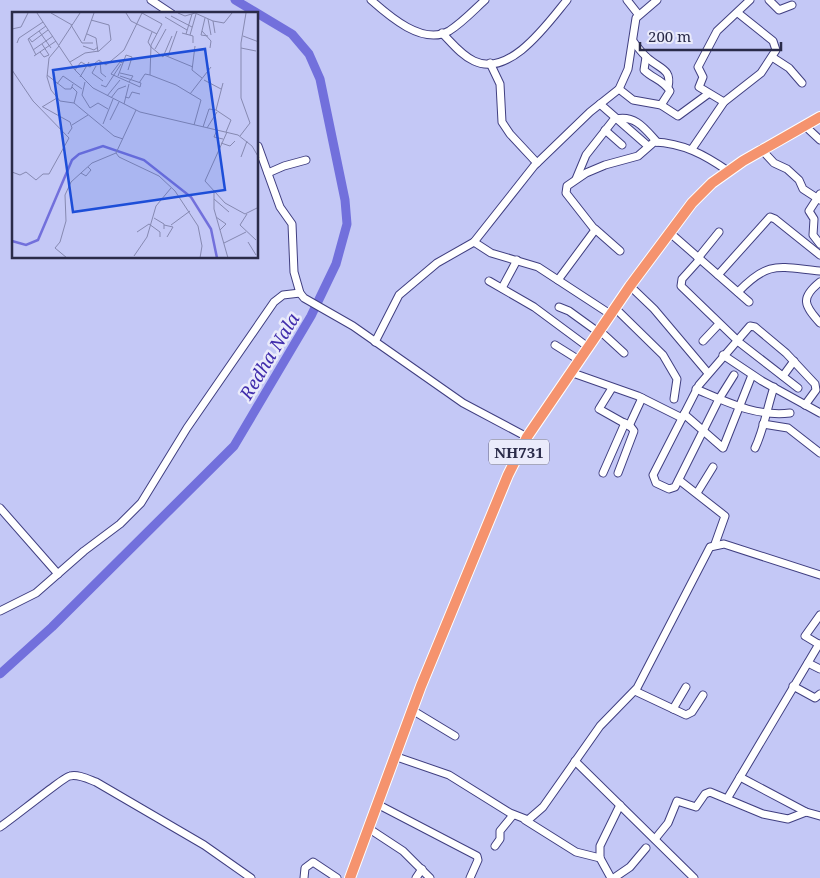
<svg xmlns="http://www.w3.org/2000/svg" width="820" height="878" font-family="'Noto Serif',serif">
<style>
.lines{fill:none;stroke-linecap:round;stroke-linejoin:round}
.river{stroke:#7270dc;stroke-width:9}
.minor-casing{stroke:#403f80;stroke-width:9}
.highway-casing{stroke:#fff;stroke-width:12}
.minor{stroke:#fff;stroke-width:7}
.highway{stroke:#f5936e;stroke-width:10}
.labels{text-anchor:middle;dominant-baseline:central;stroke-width:5;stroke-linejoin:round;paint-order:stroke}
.shield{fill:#eaebfb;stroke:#64657e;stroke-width:1}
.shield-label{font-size:15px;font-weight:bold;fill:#2a2b49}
.water-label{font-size:18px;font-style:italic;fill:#412dac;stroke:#eaebfb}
.inset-river{fill:none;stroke:#7270dc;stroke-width:2.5}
.inset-road{fill:none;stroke:#8689b1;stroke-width:1}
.view{fill:#1d4ed8;fill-opacity:0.15;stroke:#1d4ed8;stroke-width:2.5}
.inset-edge{fill:none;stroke:#2a2b49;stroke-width:2.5}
</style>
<rect width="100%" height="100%" fill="#c4c8f6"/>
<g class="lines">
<polyline class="river" points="0,674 52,627 234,446 311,316 336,264 347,224 345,200 320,79 309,54 292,34 235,0"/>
<g class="minor-casing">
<g id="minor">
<polyline points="151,0 172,14"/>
<path d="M 371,0 C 389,16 423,46 449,31 C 462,23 474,10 485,0"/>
<polyline points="627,0 638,14"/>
<polyline points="769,0 779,10 792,5"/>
<path d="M 442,33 C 452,43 461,55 474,61 C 510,78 548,23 567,0"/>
<path d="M 633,41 C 638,48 643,55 650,60 C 661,69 672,70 668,87"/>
<path d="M 646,57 L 644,70 C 653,79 662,79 670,91 L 661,105"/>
<polyline points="772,57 789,68 802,83"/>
<polyline points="490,63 500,84 502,122 510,134 537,163"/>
<polyline points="619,89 633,100 661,105 678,116 708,94"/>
<polyline points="724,102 699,87 703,77 698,67 717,31 750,0"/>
<polyline points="600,104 648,146"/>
<path d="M 616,119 C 636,115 645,129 657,142"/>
<polyline points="804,125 820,140"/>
<polyline points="605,130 622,145"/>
<polyline points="258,146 280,207 292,224 294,272 300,293 304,298 353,326 463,403 527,437"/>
<polyline points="692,149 724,102 761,73 776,50 773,41 738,13"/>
<polyline points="761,149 774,163 787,169 799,180 803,189 820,200"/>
<polyline points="268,173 284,166 306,160"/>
<polyline points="576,179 586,155 615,118"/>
<polyline points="820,194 809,211 814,219 813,235 820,244"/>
<polyline points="595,229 620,251"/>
<polyline points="669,232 749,302"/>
<polyline points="474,242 491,253 538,267 610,314"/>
<polyline points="698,258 719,232"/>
<polyline points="700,259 682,279 681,286 740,343 798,388"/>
<polyline points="718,275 770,217 775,219 820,255"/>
<path d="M 558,280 L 595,230 L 566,193 L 567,186 L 586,173 L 605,165 L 638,156 L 654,142 C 683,143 705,155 728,171"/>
<polyline points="489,281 534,307 588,347"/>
<path d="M 820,282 C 800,298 804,305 820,323"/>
<polyline points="630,286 654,309 708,373"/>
<polyline points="502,288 517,260"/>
<path d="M 738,292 C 769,260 778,267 820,271"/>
<polyline points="559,307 569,311 598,332"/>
<polyline points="615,308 663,355 677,379 674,399"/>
<polyline points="599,330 624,353"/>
<polyline points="703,341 719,324"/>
<polyline points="375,342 399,295 437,263 474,242 534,166 590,112 619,89 628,69 636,18 657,0"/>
<polyline points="555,345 579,360"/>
<polyline points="723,355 762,381 820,413"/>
<polyline points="570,372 638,396 682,418"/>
<polyline points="734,375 719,399 675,487 669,489 656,483 653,475 699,385 750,326 755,327 786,353 815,384 816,390 805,405"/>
<polyline points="783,376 794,361"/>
<polyline points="612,388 599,409 631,427 634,431 618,473"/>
<path d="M 696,389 C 727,402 756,417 790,413"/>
<polyline points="684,414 723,448 752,375"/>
<polyline points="763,424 788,428 820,453"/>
<polyline points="629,426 642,398"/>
<path d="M 755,448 C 764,429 767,408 774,387"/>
<polyline points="603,473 625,423"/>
<polyline points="679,480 725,516 715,544"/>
<polyline points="697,493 713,467"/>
<polyline points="0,508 58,574"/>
<polyline points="0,611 36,593 84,551 120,524 141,503 187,428 274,302 283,295 300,293"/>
<polyline points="820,615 805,636 820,645"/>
<polyline points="808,663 820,669"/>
<polyline points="793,686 815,698 820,694"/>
<polyline points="635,691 686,715 692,712 703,695"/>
<polyline points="673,709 686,687"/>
<polyline points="412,710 455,736"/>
<polyline points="394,756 449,775 510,813 528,820 543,807 600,726 637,688 710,547 724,544 820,575"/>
<polyline points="575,761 694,878"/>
<polyline points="740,777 806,812"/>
<polyline points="727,799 819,644"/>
<polyline points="377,804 477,856 478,860 470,878"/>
<polyline points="525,820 576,852 600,858"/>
<path d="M 0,827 C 11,820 65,776 70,776 C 78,774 88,779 96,782 L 204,845 L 251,878"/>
<polyline points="368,828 403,851 430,878"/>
<polyline points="655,839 668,823 677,801 696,807 705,794 710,792 763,814 788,819 806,812 820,816"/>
<polyline points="495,846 500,839 500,831 513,815"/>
<polyline points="304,878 305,868 313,862 337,878"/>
<polyline points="416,878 422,869"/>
<polyline points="611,878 600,858 600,846 620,805"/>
<polyline points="614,878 630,867 646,848"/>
</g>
</g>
<g class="highway-casing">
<polyline id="highway" points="350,878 421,686 508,475 527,437 630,286 692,203 712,183 743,161 820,117"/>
</g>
<use href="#minor" class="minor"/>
<use href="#highway" class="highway"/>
</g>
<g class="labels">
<rect class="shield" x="489" y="439.5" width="60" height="25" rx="4"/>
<g class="shield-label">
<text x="519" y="452">NH731</text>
</g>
<g class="water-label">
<text transform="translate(269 356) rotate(-59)">Redha Nala</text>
</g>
</g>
<g transform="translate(12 12)">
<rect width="246" height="246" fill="#c4c8f6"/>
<path class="inset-river" d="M 0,229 L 14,233 L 26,228 L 60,148 L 67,142 L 91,134 L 132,148 L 179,185 L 199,217 L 205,246"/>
<path class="inset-road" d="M 25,1 L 63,58 L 81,76 L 128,100 L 226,123 L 240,134 L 247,146M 39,1 L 60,13M 114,1 L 119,9 L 145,22M 130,1 L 150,12 L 139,33 L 138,63 L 164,73 L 189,88 L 182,113M 166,1 L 173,4 L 183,1 L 201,9 L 203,21M 159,4 L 180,15M 153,5 L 175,18M 193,6 L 189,23 L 196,24M 196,7 L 199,23M 201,9 L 212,11 L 220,1M 59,13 L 70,31 L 81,31M 0,17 L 9,15 L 16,1M 27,19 L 39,36M 190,19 L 199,29 L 198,36M 170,21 L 181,24 L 181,31M 75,22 L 84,26 L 86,40M 174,22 L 180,2M 178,23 L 184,2M 231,24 L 247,30M 17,26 L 20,30 L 36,18M 72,29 L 82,1M 5,31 L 7,26 L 31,10M 47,33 L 68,1M 47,34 L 37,46 L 35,65 L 39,78 L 48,89 L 62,91 L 102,124 L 111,127M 71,34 L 82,38 L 86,35M 183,34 L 180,58 L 190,66M 139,35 L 151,45 L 160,24M 139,35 L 136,30 L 140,20M 229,36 L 244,39M 143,37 L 154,17M 21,38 L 41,24M 28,40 L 32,45 L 37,43 L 30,32M 24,43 L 16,27 L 34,14M 114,43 L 120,45 L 116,58M 152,43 L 181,55M 22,44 L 44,29M 156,44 L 165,19M 88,49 L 89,61 L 94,65M 58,50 L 73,41 L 87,39 L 99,28 L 97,13 L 79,8M 84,54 L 80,61 L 91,69M 0,58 L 21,89 L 57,126 L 37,162 L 31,162 L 24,168 L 14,160 L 8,163 L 0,160M 63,58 L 69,50 L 78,55 L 87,48 L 94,53 L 105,44 L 112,38 L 130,1M 108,61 L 121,64 L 117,70M 35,63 L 53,77 L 59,77 L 61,72M 106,64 L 114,43M 108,64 L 129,71 L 128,75 L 99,62 L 108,50 L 111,51M 68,65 L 77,50M 192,68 L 209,77M 73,70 L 70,83 L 78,96 L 86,91 L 96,97M 127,71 L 133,62 L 138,63M 211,71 L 204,98 L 219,108 L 214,120M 45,72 L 51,64 L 70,77M 89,73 L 94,75 L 109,52M 60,75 L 65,80 L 62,91M 178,82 L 199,55M 95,84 L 108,68M 113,85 L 117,86 L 120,80 L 128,82M 99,86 L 106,77 L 114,74M 112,92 L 117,72M 30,95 L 45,86M 31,95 L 58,110 L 60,116 L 56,122M 98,108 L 107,90M 91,112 L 101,87M 60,113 L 76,103M 191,115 L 197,97 L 204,98M 195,116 L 205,100M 205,118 L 202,125 L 211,127M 215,120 L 193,169 L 213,191 L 233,202 L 247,195M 228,124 L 238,111 L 229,86 L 229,31 L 234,1M 209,131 L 218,134 L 223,129M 104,141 L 107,145 L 147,164 L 163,179 L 186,214 L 190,234 L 188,246M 229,145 L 235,129M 69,161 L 74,164 L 79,158 L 76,155M 202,178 L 202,197 L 216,246M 202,187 L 217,200M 235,202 L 228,213 L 244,228M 204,205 L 214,212 L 208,218M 142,206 L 152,212 L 152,217M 152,213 L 161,215 L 155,225M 159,213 L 178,199M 125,220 L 137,212 L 148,220 L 148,225M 236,230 L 244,243M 212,231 L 234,220M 122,244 L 135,225 L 144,194 L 159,176M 55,246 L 43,236 L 48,230 L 54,209 L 53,183 L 59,170 L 80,151 L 104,141 L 124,98"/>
<path class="view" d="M 193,37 L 213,178 L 61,200 L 41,58 Z"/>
<rect width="246" height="246" class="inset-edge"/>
</g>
<path d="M640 42v8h141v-8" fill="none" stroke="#2a2b49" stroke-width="2.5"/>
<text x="648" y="42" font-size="15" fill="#2a2b49" stroke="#eaebfb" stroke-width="4" paint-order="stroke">200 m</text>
</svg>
